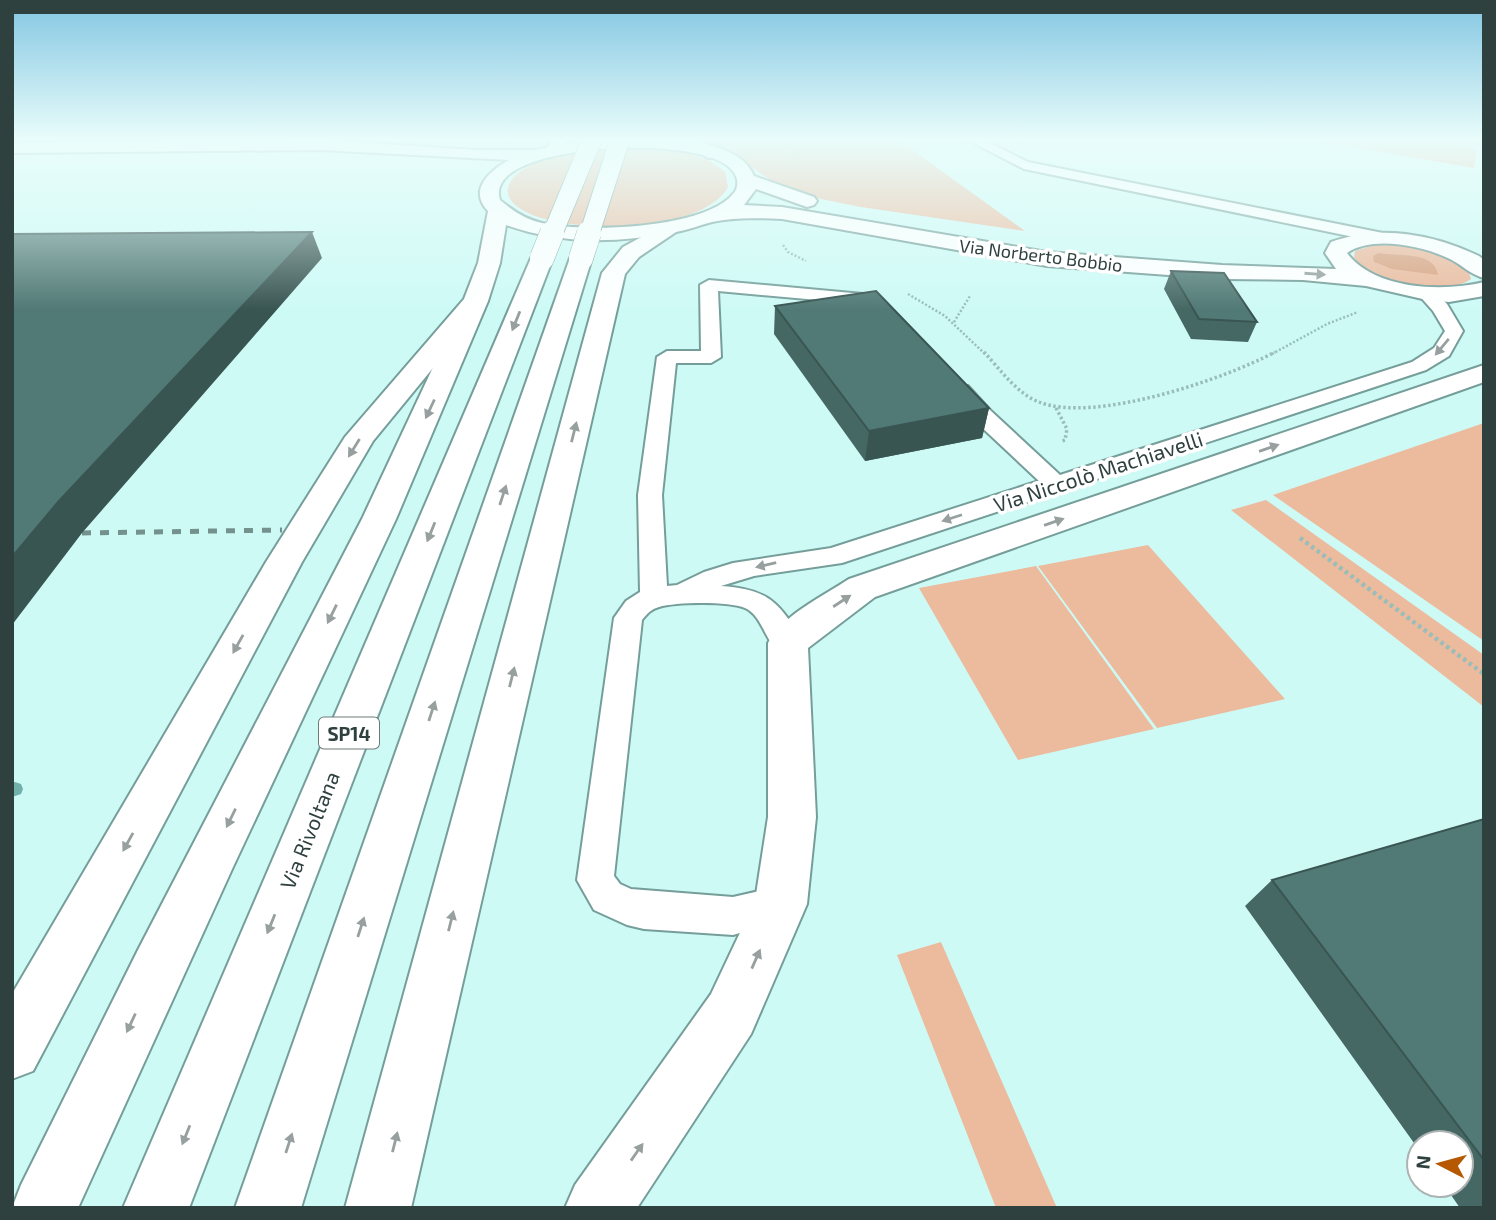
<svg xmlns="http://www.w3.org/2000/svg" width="1496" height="1220" font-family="'Exo 2',sans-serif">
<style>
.green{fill:#ecba9d}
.forest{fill:#daa280}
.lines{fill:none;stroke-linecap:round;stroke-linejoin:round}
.stream{fill:#71b0ab;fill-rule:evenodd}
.lane-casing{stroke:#759e9a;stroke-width:4}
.secondary-casing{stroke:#759e9a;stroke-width:4}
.highway-casing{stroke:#759e9a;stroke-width:4}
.path-far3{stroke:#99bdb9;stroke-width:2;stroke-dasharray:2 2;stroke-linecap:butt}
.path-far2{stroke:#99bdb9;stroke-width:2.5;stroke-dasharray:2 2;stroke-linecap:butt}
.path-far1{stroke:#99bdb9;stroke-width:3.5;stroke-dasharray:2.5 2.5;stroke-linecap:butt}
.path{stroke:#99bdb9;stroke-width:4.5;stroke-dasharray:3.5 3.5;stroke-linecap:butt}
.lane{fill:#fff;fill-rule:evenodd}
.secondary{fill:#fff;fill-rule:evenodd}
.highway{fill:#fff;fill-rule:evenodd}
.rail{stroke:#74918e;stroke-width:5;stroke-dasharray:9 9;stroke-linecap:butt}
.highway-bridge-far1-casing{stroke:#759e9a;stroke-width:21;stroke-linecap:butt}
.highway-bridge-casing{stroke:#759e9a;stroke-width:25;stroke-linecap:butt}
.highway-bridge-far1{stroke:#fff;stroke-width:19}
.highway-bridge{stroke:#fff;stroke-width:24}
.wall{fill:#466865}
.shaded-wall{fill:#395552}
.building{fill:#517975;stroke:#395552;stroke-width:2}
.oneway{fill:#97a09f}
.labels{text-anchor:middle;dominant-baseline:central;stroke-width:7;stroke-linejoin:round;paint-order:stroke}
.far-street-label{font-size:18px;fill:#2f413f;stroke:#fff}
.shield{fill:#fff;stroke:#6d7a79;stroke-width:2}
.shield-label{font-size:19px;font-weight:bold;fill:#2f413f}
.street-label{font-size:21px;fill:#2f413f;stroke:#fff}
</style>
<rect width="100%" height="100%" fill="#cefaf6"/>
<g class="green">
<polygon points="692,139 897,139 1025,231 861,207 811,197 776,184 737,157"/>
<polygon points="1306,139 1484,139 1484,145 1467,145 1477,152 1474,168"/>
<path d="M 632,147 C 663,148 702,150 725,172 L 728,187 C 703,234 558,237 518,207 C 511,202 505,194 509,185 C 523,153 602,148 632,147 Z"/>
<path d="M 1374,245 C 1398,244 1466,250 1471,279 C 1446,298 1370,283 1354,257 L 1355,251 Z"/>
<polygon points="1484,423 1484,641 1273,495"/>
<polygon points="1266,500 1484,655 1484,707 1231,510"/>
<polygon points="1148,545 1285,699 1157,728 1038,566"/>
<polygon points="1036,566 1154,729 1018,760 919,588"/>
<polygon points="941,942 1057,1208 996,1208 897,955"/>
</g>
<path class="forest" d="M 1378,253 C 1396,257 1435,250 1438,275 L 1392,269 L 1374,262 L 1373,256 Z"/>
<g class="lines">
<polygon class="stream" points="15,782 21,784 23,789 21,794 12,797 12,783"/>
<g class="lane-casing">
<g id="lane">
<polygon points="966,139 982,139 1028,162 1383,233 1391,238 1383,243 1024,169"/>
<path d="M 709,280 L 874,295 L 883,300 L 874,305 L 718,291 L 721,357 L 711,363 L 676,363 L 662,495 L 667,586 L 677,585 L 704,572 L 733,563 L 831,548 L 1039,481 L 975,421 L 951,390 L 954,386 L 968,386 L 991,411 L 1060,475 L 1412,362 L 1434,348 L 1445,331 L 1433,311 L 1417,293 L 1420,289 L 1432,289 L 1447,304 L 1463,331 L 1449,356 L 1426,370 L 842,563 L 754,576 L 721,586 C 768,589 780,602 803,643 L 798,651 C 764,661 769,619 745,608 C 729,601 675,602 659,607 C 651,609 647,614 642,620 L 614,876 L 620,884 L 631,889 L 733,897 L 781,886 L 794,891 L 800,904 L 794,917 L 733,935 L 644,929 L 627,925 L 594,910 L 577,880 L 614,618 L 626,601 L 640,592 L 638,495 L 657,357 L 667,351 L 701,351 L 700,285 Z"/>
</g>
</g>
<g class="secondary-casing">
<g id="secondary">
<path d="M 595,139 C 633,139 737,131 754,176 L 814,197 L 817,201 L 814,205 L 807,207 L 756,189 L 744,205 L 782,207 L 1047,252 L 1222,265 L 1336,269 L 1325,253 L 1331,242 C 1380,224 1433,234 1479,256 L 1484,260 L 1484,278 C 1471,275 1462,265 1450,259 C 1423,246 1373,235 1347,253 C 1375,290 1443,292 1484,282 L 1484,296 L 1449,302 L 1427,300 L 1366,286 L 1303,280 L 1222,279 L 1047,266 L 782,219 C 758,218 736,217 712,222 C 700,225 688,230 676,232 C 618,243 561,245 506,225 L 500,263 L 488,301 L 373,441 L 302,562 L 33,1071 L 12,1079 L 12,994 L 266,562 L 345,437 L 464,299 L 478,263 L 488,211 C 468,190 489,171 509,160 L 320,150 L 12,153 L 12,143 L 320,140 L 475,150 L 534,150 ZM 618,148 C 644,147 729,147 737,179 C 738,185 737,190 733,194 C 704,229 584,233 542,223 C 525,219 513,211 500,200 C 487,158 592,149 618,148 Z"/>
<path d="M 1484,365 L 1484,382 L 875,597 L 808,648 L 816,817 L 807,904 L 751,1034 L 637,1208 L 565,1208 L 575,1185 L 711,994 L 755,901 L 768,817 L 768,643 C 784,614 822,597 849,579 Z"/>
</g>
</g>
<g class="highway-casing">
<g id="highway">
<polygon points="551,139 568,139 561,155 549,155 546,151"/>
<polygon points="677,139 698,139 723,154 720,158 708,158"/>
<polygon points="669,222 676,224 680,228 676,232 639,257 625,274 411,1208 345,1208 602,273 623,247"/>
<polygon points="542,251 550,253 553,258 189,1208 123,1208 531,258 534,253"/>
<polygon points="581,251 589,253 592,258 301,1208 235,1208 570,258 573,253"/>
<polygon points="476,294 485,296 488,301 396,519 233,867 78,1208 12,1208 21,1185 138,950 362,519 464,301 467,296"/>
</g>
</g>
<polyline class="path-far3" points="785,139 798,151 799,164"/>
<g class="path-far2">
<polyline points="783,245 788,252 806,261"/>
<polyline points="908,294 945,316 985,354"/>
<polyline points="954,322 970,296"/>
<polyline points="1272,354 1327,324 1358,312"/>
</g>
<g class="path-far1">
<path d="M 984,352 C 999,368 1017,394 1039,402 C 1093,424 1225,379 1275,352"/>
<polyline points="1056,408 1067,429 1065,440 1062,441"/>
</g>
<polyline class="path" points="1300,538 1484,674"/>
<use href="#lane" class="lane"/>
<use href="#secondary" class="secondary"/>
<use href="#highway" class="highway"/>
<polyline class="rail" points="82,533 282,530"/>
<g class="highway-bridge-far1-casing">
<g id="highway-bridge-far1">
<polyline points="552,235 592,139"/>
<polyline points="589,235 620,139"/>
</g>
</g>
<g class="highway-bridge-casing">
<g id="highway-bridge">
<polyline points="542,258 552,233"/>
<polyline points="581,258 589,233"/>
</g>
</g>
<use href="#highway-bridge-far1" class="highway-bridge-far1"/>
<use href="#highway-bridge" class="highway-bridge"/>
</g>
<g class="wall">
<polygon points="1171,271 1257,322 1248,342 1191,339 1164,289"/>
<polygon points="775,306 989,408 982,438 865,461 774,334"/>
<polygon points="1484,819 1484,1208 1460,1208 1444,1185 1461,1185 1461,1143 1419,1143 1419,1150 1245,906 1272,880"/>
</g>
<g class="shaded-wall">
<polygon points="312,232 322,258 82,533 12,625 12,557 58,502"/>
<polygon points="989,408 982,438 865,461 869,431"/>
</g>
<g class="building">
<polygon points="312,232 58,502 12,557 12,234"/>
<polygon points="1171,271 1224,273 1257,322 1199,319"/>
<polygon points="876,291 989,408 869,431 775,306"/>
<polygon points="1484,819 1484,1160 1272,880"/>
</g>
<defs><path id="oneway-solid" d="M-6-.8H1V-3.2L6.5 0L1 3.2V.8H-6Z" transform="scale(1.75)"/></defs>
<g class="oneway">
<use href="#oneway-solid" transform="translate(1315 274) rotate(4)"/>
<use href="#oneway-solid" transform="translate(516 321) rotate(112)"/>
<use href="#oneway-solid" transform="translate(1442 347) rotate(130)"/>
<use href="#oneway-solid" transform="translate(430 409) rotate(115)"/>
<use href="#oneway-solid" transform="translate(574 432) rotate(-76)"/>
<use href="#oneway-solid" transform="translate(354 448) rotate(122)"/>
<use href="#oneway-solid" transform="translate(1269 448) rotate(-19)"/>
<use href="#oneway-solid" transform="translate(503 495) rotate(-72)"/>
<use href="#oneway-solid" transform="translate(952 518) rotate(162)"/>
<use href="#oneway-solid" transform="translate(1054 522) rotate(-19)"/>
<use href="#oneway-solid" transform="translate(431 532) rotate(112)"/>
<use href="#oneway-solid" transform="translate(766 565) rotate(167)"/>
<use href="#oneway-solid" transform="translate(842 601) rotate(-33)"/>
<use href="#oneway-solid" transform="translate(332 614) rotate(116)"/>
<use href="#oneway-solid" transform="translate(238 644) rotate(119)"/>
<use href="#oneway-solid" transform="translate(512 677) rotate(-76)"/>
<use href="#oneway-solid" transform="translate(432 711) rotate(-72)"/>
<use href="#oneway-solid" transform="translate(231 818) rotate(116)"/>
<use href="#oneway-solid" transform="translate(128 842) rotate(119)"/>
<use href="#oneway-solid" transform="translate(451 921) rotate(-76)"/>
<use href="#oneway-solid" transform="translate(271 924) rotate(112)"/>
<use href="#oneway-solid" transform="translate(361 927) rotate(-72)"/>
<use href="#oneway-solid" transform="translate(756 959) rotate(-66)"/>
<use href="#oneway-solid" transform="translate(131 1023) rotate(115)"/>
<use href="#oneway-solid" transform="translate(186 1135) rotate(112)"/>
<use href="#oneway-solid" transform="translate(395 1142) rotate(-76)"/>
<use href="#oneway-solid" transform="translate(289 1143) rotate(-72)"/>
<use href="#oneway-solid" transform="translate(637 1152) rotate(-55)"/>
</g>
<linearGradient id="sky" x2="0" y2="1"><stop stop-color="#83c6e2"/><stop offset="0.45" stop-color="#e9fdfb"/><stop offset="1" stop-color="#e9fdfb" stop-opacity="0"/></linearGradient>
<rect width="1496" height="310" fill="url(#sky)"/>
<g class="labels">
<g class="far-street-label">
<text transform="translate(1041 255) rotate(7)">Via Norberto Bobbio</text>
</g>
<rect class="shield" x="319" y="717.5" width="60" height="31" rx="5"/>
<g class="shield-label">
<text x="349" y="733">SP14</text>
</g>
<g class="street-label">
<text transform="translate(1098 471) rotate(-18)">Via Niccolò Machiavelli</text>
<text transform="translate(309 830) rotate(-68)">Via Rivoltana</text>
</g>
</g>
<rect width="1496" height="1220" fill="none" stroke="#2f413f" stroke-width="28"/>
<g transform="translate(1440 1164) rotate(276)"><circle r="33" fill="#ffffff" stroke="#acb3b2" stroke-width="2"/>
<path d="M0-5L12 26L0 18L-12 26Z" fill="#b55801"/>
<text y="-10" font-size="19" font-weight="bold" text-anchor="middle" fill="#2f413f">N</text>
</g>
</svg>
